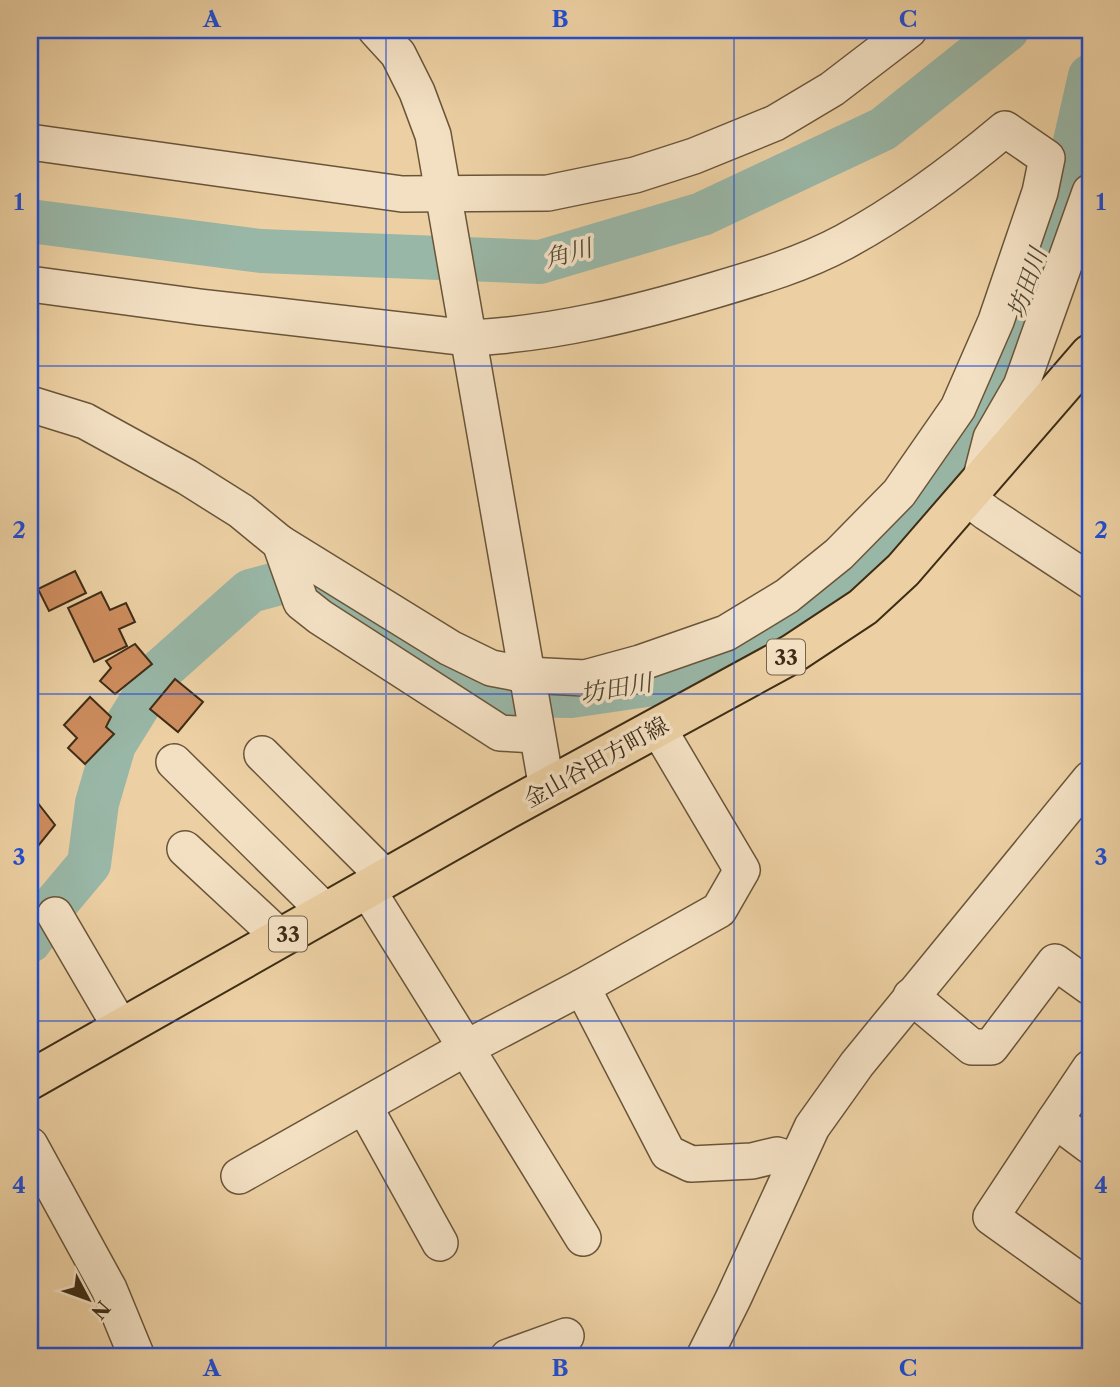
<svg xmlns="http://www.w3.org/2000/svg" width="1120" height="1387" font-family="'Libre Caslon Text','Noto Serif JP',serif">
<style>
.lines{fill:none;stroke-linecap:round;stroke-linejoin:round}
.river{stroke:#99b7a7;stroke-width:44}
.building{fill:#ce8d5e;stroke:#3e2c16;stroke-width:2}
.minor-casing{stroke:#6a5539;stroke-width:38}
.major-casing{stroke:#3e2c16;stroke-width:42}
.minor{stroke:#f3e0c3;stroke-width:35}
.major{stroke:#ecd0a3;stroke-width:38}
.grid{fill:none;stroke:#1d4ed8;stroke-width:2;stroke-opacity:0.55}
.labels{text-anchor:middle;dominant-baseline:central;stroke-width:7;stroke-linejoin:round;paint-order:stroke}
.shield{fill:#f3e0c3;stroke:#74624a;stroke-width:2}
.shield-label{font-size:21px;font-weight:bold;fill:#3e2c16}
.street-label{font-size:23px;fill:#3e2c16;stroke:#f3e0c3}
.water-label{font-size:24px;font-style:italic;fill:#504833;stroke:#f3e0c3}
.neatline{fill:none;stroke:#1d4ed8;stroke-width:2.5}
.grid-label{font-size:23px;text-anchor:middle;font-weight:bold;fill:#1d4ed8}
</style>
<rect width="100%" height="100%" fill="#ecd0a3"/>
<filter id="stains"><feTurbulence type="fractalNoise" baseFrequency=".00286" numOctaves="4"/><feColorMatrix values="0 0 0 0 .2 0 0 0 0 .09 0 0 0 0 .02 0 0 0 .5 -.17"/></filter>
<radialGradient id="worn" r=".72"><stop offset=".6" stop-color="#630" stop-opacity="0"/><stop offset="1" stop-color="#630" stop-opacity=".3"/></radialGradient>
<g class="lines">
<g class="river">
<polyline points="30,221 261,251 540,262 702,214 883,129 1007,30"/>
<polyline points="30,941 52,908 89,864 97,803 114,745 160,671 250,591 295,579 325,591 468,681 503,695 571,696 653,684 729,653 842,583 911,503 987,398 1072,155 1090,76"/>
</g>
</g>
<g class="building">
<polygon points="75,571 86,593 49,611 38,589"/>
<polygon points="101,592 110,610 126,603 135,622 119,629 127,646 94,662 68,608"/>
<polygon points="135,644 152,664 115,694 100,681 111,668 106,661"/>
<polygon points="175,679 203,702 178,732 150,709"/>
<polygon points="90,697 111,717 106,727 114,734 85,764 68,748 77,738 64,725"/>
<polygon points="30,793 55,825 30,856"/>
</g>
<g class="lines">
<g class="minor-casing">
<g id="minor">
<polyline points="376,30 398,54 417,92 433,135 547,789"/>
<polyline points="30,142 402,194 548,193 635,175 694,156 775,123 832,89 909,30"/>
<path d="M 30,284 L 200,307 L 469,338 C 553,334 634,314 715,290 C 759,277 803,264 844,242 C 903,210 955,171 1005,129 L 1047,158 L 1040,192 L 996,321 L 958,408 L 899,493 L 839,554 L 787,596 L 726,633 L 640,663 L 585,678 L 527,675 L 491,668 L 450,648 L 280,543"/>
<polyline points="30,404 85,421 187,477 241,511 280,543 301,602 320,617 500,733 536,735"/>
<polyline points="980,481 991,438 1021,386 1090,192"/>
<polyline points="966,497 987,513 1090,581"/>
<polyline points="262,754 386,878"/>
<polyline points="174,762 326,912"/>
<polyline points="185,849 281,938"/>
<polyline points="55,915 121,1028"/>
<polyline points="582,987 719,910 742,870 658,728"/>
<polyline points="911,996 972,1047 991,1047 1055,962 1090,987"/>
<polyline points="364,1106 440,1243"/>
<polyline points="1055,1120 1090,1068"/>
<polyline points="30,1145 109,1289 137,1357"/>
<polyline points="1090,1146 1055,1120 991,1217 1090,1288"/>
<polyline points="239,1176 466,1048 367,889"/>
<polyline points="583,1238 466,1048 582,987 668,1153 691,1164 752,1161 777,1155 796,1161"/>
<polyline points="508,1357 566,1336"/>
<polyline points="704,1357 733,1299 812,1127 857,1064 1090,779"/>
</g>
</g>
<g class="major-casing">
<polyline id="major" points="30,1080 506,810 792,654 863,607 903,570 1090,354"/>
</g>
<use href="#minor" class="minor"/>
<use href="#major" class="major"/>
</g>
<path class="grid" d="M 386,30 L 386,1357M 734,30 L 734,1357M 30,366 L 1090,366M 30,694 L 1090,694M 30,1021 L 1090,1021"/>
<g class="labels">
<g class="shield">
<rect x="767" y="639.5" width="38" height="35" rx="5"/>
<rect x="269" y="916.5" width="38" height="35" rx="5"/>
</g>
<g class="shield-label">
<text x="786" y="657">33</text>
<text x="288" y="934">33</text>
</g>
<g class="street-label">
<text transform="translate(596 762) rotate(-29)">金山谷田方町線</text>
</g>
<g class="water-label">
<text transform="translate(568 253) rotate(-15)">角川</text>
<text transform="translate(1027 283) rotate(-71)">坊田川</text>
<text transform="translate(616 688) rotate(-10)">坊田川</text>
</g>
</g>
<rect width="1120" height="1387" fill="none" stroke="#ecd0a3" stroke-width="77"/>
<g transform="translate(88 1299) rotate(131)" stroke="#f3e0c3" stroke-width="5" paint-order="stroke">
<path d="M0-5L12 26L0 18L-12 26Z" fill="#3e2c16"/>
<text y="-10" font-size="19" font-weight="bold" text-anchor="middle" fill="#3e2c16">N</text>
</g>
<rect x="38" y="38" width="1044" height="1310" class="neatline"/>
<g class="grid-label">
<text x="212" y="27">A</text>
<text x="560" y="27">B</text>
<text x="908" y="27">C</text>
<text x="19" y="210">1</text>
<text x="1101" y="210">1</text>
<text x="19" y="538">2</text>
<text x="1101" y="538">2</text>
<text x="19" y="865">3</text>
<text x="1101" y="865">3</text>
<text x="19" y="1193">4</text>
<text x="1101" y="1193">4</text>
<text x="212" y="1376">A</text>
<text x="560" y="1376">B</text>
<text x="908" y="1376">C</text>
</g>
<rect width="100%" height="100%" filter="url(#stains)"/>
<rect width="100%" height="100%" fill="url(#worn)"/>
</svg>
